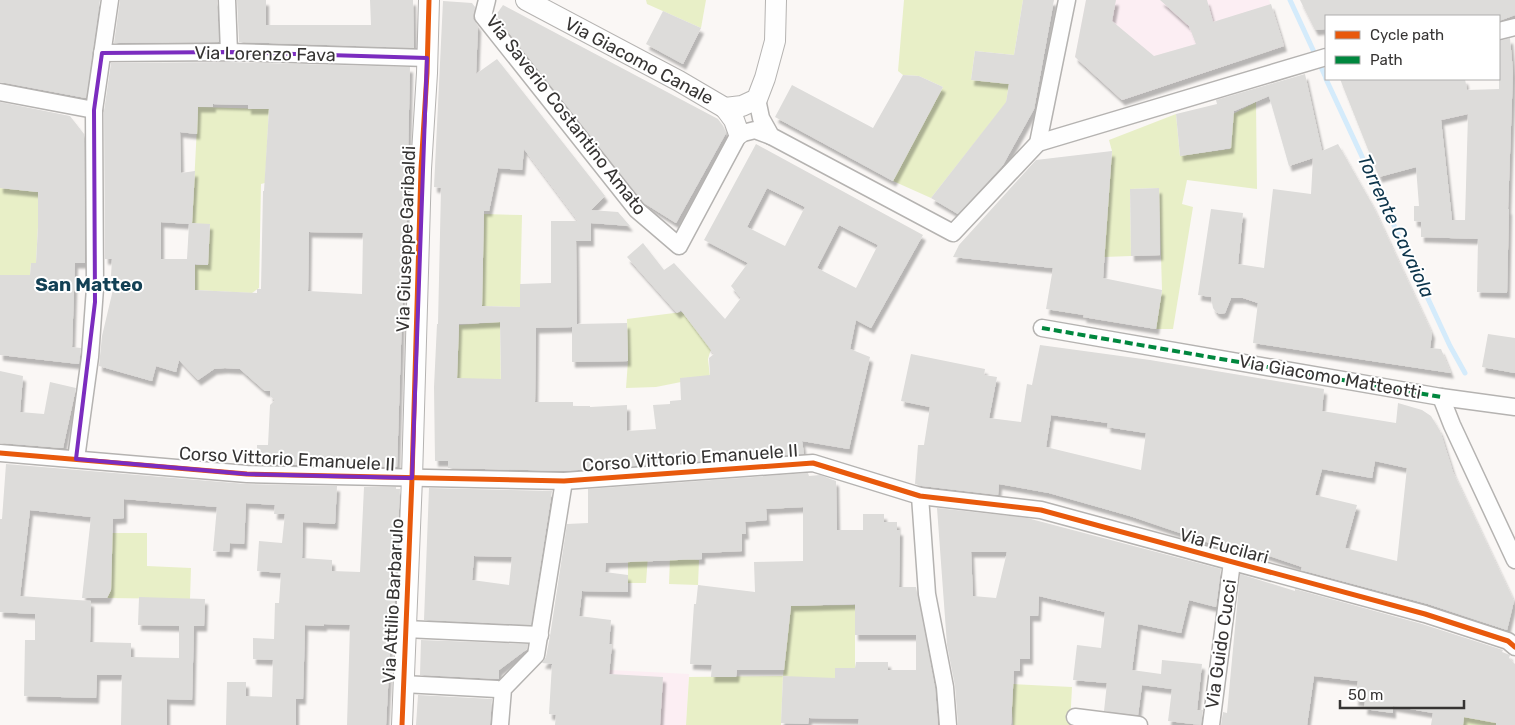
<svg xmlns="http://www.w3.org/2000/svg" width="1515" height="725" font-family="Rubik,sans-serif">
<style>
.education{fill:#fceef3}
.green{fill:#e8efc7}
.lines{fill:none;stroke-linecap:round;stroke-linejoin:round}
.stream{stroke:#d4ebfb;stroke-width:5}
.building{fill:#dddcda;fill-rule:evenodd;filter:url(#shadow)}
.minor-casing{stroke:#b5b3b1;stroke-width:19}
.tertiary-casing{stroke:#b5b3b1;stroke-width:22}
.minor{stroke:#fefefe;stroke-width:16}
.tertiary{stroke:#fefefe;stroke-width:20}
.quiet{stroke:#00873e;stroke-width:4;stroke-dasharray:8 4;stroke-linecap:butt}
.cycleway-casing{stroke:#fff;stroke-width:8}
.cycleway{stroke:#e8590c;stroke-width:5}
.marked{fill:none;stroke:#7b2cbf;stroke-width:4;stroke-linejoin:round}
.labels{text-anchor:middle;dominant-baseline:central;stroke-width:4;stroke-linejoin:round;paint-order:stroke}
.street-label{font-size:18px;fill:#363433;stroke:#fff}
.water-label{font-size:19px;font-style:italic;fill:#0c344a;stroke:#fff}
.neighbourhood-label{font-size:19px;font-weight:bold;fill:#134155;stroke:#fff}
</style>
<defs>
<filter id="shadow"><feDropShadow dx="3" dy="5.5" stdDeviation="1" flood-color="#0004"/></filter>
</defs>
<rect width="100%" height="100%" fill="#faf7f5"/>
<g class="education">
<polygon points="1086,0 1269,0 1284,46 1122,100 1075,57"/>
<polygon points="610,670 689,674 686,725 603,725"/>
</g>
<g class="green">
<polygon points="646,0 706,0 701,28 647,4"/>
<polygon points="904,0 1023,0 1014,55 975,51 971,80 1009,84 1006,103 931,198 893,181 943,87 919,76 903,75 898,71"/>
<polygon points="1256,102 1257,189 1187,180 1182,204 1193,207 1173,329 1156,329 1162,290 1159,188 1130,189 1131,256 1104,257 1112,151 1109,140 1176,114 1180,156 1230,149 1233,114"/>
<polygon points="198,107 269,109 265,183 261,184 259,288 252,293 195,290 195,265 208,265 210,225 192,223"/>
<polygon points="0,188 38,192 38,227 36,263 31,263 30,275 0,275"/>
<polygon points="484,214 522,215 520,307 482,306"/>
<polygon points="682,312 711,349 708,359 710,377 681,378 681,382 656,387 626,388 628,361 627,319"/>
<polygon points="500,322 501,391 457,380 459,325"/>
<polygon points="112,533 147,533 147,566 191,568 190,599 107,598 111,590"/>
<polygon points="628,555 648,555 646,583 628,583"/>
<polygon points="670,558 699,560 698,585 669,584"/>
<polygon points="855,605 855,668 835,668 835,682 783,676 781,725 686,725 689,677 783,676 791,606"/>
<polygon points="1013,684 1072,687 1070,725 1013,725 1012,710"/>
<polygon points="1501,695 1496,725 1463,725 1464,717 1475,719"/>
</g>
<g class="lines">
<g class="stream">
<polyline points="1290,0 1326,78"/>
<polyline points="1326,79 1450,346 1465,373"/>
</g>
</g>
<g class="building">
<polygon points="0,0 100,0 86,98 0,82"/>
<polygon points="120,0 217,0 219,42 114,43"/>
<polygon points="237,0 266,0 266,25 371,25 370,0 413,0 414,48 239,42"/>
<polygon points="1023,0 1054,0 1034,109 1003,165 958,214 931,198 1006,102 1009,84 971,80 975,51 1014,55"/>
<polygon points="1086,0 1116,0 1112,21 1154,56 1196,44 1189,26 1160,0 1207,0 1213,22 1271,4 1284,46 1122,100 1075,57"/>
<polygon points="1300,0 1515,0 1515,15 1499,21 1499,16 1326,16 1326,29 1315,30"/>
<path d="M 443,1 L 472,3 L 475,7 L 473,19 L 478,26 L 476,74 L 497,59 L 605,196 L 591,210 L 618,212 L 630,226 L 591,223 L 591,241 L 576,241 L 577,324 L 627,323 L 628,361 L 572,362 L 572,327 L 536,328 L 535,402 L 573,402 L 573,406 L 590,406 L 590,407 L 627,405 L 627,431 L 656,429 L 653,405 L 670,404 L 670,401 L 681,400 L 680,378 L 710,375 L 709,358 L 714,354 L 681,310 L 677,313 L 627,257 L 643,243 L 664,270 L 674,263 L 725,319 L 741,298 L 731,286 L 748,263 L 704,240 L 756,144 L 923,235 L 871,328 L 856,320 L 850,349 L 870,357 L 849,449 L 802,441 L 804,454 L 564,471 L 448,468 L 448,461 L 435,461 L 434,387 L 437,324 L 438,324 L 441,188 L 434,187 ZM 524,149 L 578,221 L 551,221 L 551,283 L 520,284 L 520,307 L 482,306 L 484,211 L 489,211 L 498,168 L 522,170 ZM 767,188 L 805,207 L 785,246 L 747,227 ZM 839,225 L 878,245 L 856,288 L 817,268 ZM 500,322 L 501,379 L 457,378 L 459,324 Z"/>
<polygon points="503,5 718,119 723,126 726,133 676,223 644,203 517,43 496,15"/>
<polygon points="663,11 701,28 683,64 646,44"/>
<path d="M 1510,38 L 1513,72 L 1508,209 L 1509,209 L 1507,293 L 1477,292 L 1478,239 L 1421,237 L 1421,222 L 1414,221 L 1414,206 L 1419,206 L 1416,167 L 1379,177 L 1340,79 L 1465,79 L 1467,90 L 1499,89 L 1499,41 ZM 1468,114 L 1465,220 L 1452,220 L 1441,120 Z"/>
<path d="M 229,62 L 410,67 L 405,285 L 403,285 L 397,467 L 257,464 L 257,445 L 268,445 L 270,405 L 275,400 L 270,396 L 270,391 L 265,391 L 240,369 L 225,368 L 214,369 L 198,380 L 179,360 L 176,372 L 156,366 L 152,381 L 99,366 L 102,336 L 116,277 L 111,276 L 112,259 L 105,259 L 104,111 L 111,63 ZM 213,104 L 248,105 L 248,109 L 269,109 L 264,191 L 263,191 L 261,289 L 257,289 L 257,293 L 195,290 L 195,264 L 208,265 L 210,224 L 192,223 L 195,171 L 181,173 L 180,132 L 197,134 L 198,107 L 213,107 ZM 161,222 L 189,224 L 187,259 L 161,259 ZM 309,232 L 363,233 L 362,294 L 308,291 Z"/>
<polygon points="1305,74 1322,151 1338,144 1372,204 1432,333 1430,348 1441,349 1451,373 1253,343 1258,303 1243,298 1231,298 1225,313 1220,314 1216,312 1213,308 1211,297 1198,295 1211,209 1243,213 1238,264 1264,268 1273,189 1311,194 1313,158 1289,166 1269,96 1234,111 1231,148 1180,156 1176,114 1217,104 1216,100"/>
<polygon points="903,75 919,76 943,87 893,181 775,117 792,85 873,128"/>
<polygon points="0,102 70,116 84,134 85,263 75,263 72,347 81,348 79,364 0,355 0,275 30,275 31,263 36,263 38,227 38,192 0,188"/>
<polygon points="1112,151 1103,278 1162,290 1156,329 1083,317 1084,315 1046,309 1053,268 953,257 959,245 1036,160"/>
<polygon points="1159,188 1160,255 1131,256 1130,189"/>
<polygon points="1488,334 1515,338 1515,373 1482,367"/>
<path d="M 1040,345 L 1150,360 L 1324,389 L 1322,411 L 1396,423 L 1398,403 L 1422,410 L 1431,416 L 1440,431 L 1453,472 L 1514,601 L 1507,630 L 1428,604 L 1301,570 L 1302,567 L 1252,550 L 1251,557 L 1130,516 L 1049,493 L 999,484 L 998,495 L 922,486 L 915,484 L 918,445 L 924,445 L 930,407 L 901,401 L 911,354 L 985,369 L 984,375 L 997,377 L 989,418 L 1021,422 L 1027,384 L 1032,385 ZM 1051,415 L 1108,423 L 1107,427 L 1146,433 L 1141,470 L 1046,447 ZM 1375,461 L 1407,468 L 1397,561 L 1345,548 L 1357,505 L 1315,495 L 1322,469 L 1372,478 Z"/>
<polygon points="0,371 23,376 20,412 44,414 50,382 76,388 63,448 0,443"/>
<polygon points="6,464 246,484 337,486 335,524 303,522 302,558 332,560 332,571 360,572 364,487 396,487 396,489 400,489 393,634 391,634 386,725 347,725 350,625 324,624 324,626 305,625 303,699 296,699 296,725 226,725 227,682 246,682 246,696 272,697 273,660 253,659 253,638 274,639 275,603 279,603 281,573 257,571 259,541 282,543 285,514 274,514 275,505 246,503 244,544 230,543 229,552 213,551 217,507 124,499 124,518 113,519 111,590 107,598 82,598 91,517 30,510 20,596 91,601 90,642 131,643 131,657 179,658 179,626 138,625 139,597 205,599 204,626 194,626 192,700 167,699 167,725 121,725 122,675 97,675 96,698 24,696 25,640 35,640 35,614 0,612 0,519 2,519"/>
<polygon points="808,473 809,476 820,475 836,481 837,530 863,530 863,514 884,514 884,522 897,522 897,530 900,530 899,587 916,587 935,688 938,725 858,725 859,719 809,718 808,724 781,723 783,676 835,678 835,668 855,668 856,662 888,662 888,670 916,670 916,635 855,635 855,604 791,606 784,670 737,670 736,677 711,677 712,665 690,664 694,604 696,604 698,585 755,592 754,562 803,561 803,507 766,509 767,520 745,522 746,534 742,534 742,551 702,553 702,559 606,563 605,572 628,575 628,592 582,591 579,616 611,620 609,644 612,644 609,674 663,677 660,725 555,725 556,715 549,714 552,664 542,663 546,657 550,636 567,524 588,523 588,489"/>
<path d="M 429,488 L 552,491 L 531,625 L 424,620 ZM 474,556 L 512,557 L 509,585 L 472,580 Z"/>
<path d="M 937,508 L 1027,518 L 1221,569 L 1216,607 L 1189,600 L 1181,633 L 1138,624 L 1132,670 L 1161,674 L 1162,660 L 1202,664 L 1197,710 L 1203,710 L 1201,725 L 1168,721 L 1172,689 L 1142,685 L 1138,715 L 1104,711 L 1107,683 L 1073,680 L 1077,645 L 1101,648 L 1105,612 L 1039,596 L 1038,616 L 1030,616 L 1030,659 L 1020,659 L 1020,671 L 1014,671 L 1011,725 L 958,725 L 955,686 L 947,645 ZM 971,552 L 1007,552 L 996,598 L 973,596 Z"/>
<polygon points="1240,574 1295,591 1295,589 1422,624 1503,650 1502,652 1510,655 1509,658 1515,664 1515,725 1496,725 1496,723 1464,717 1463,725 1431,725 1433,713 1393,706 1393,713 1364,709 1365,702 1355,700 1358,681 1314,676 1307,725 1221,725 1223,712 1227,713"/>
<polygon points="421,640 528,644 527,649 499,670 499,679 420,675"/>
<polygon points="418,695 492,699 490,725 416,725"/>
</g>
<g class="lines">
<g class="minor-casing">
<g id="minor">
<polyline points="227,0 229,52"/>
<polyline points="487,0 483,16 637,210 679,246 739,134 755,130 771,136"/>
<polyline points="1499,31 1515,27"/>
<polyline points="102,53 229,52 427,58"/>
<polyline points="0,92 94,110"/>
<polyline points="757,99 761,118 771,136 953,233 1038,143 1067,0"/>
<polyline points="1038,143 1326,57"/>
<polyline points="1042,328 1441,397 1515,407"/>
<polyline points="1441,397 1452,425 1515,560"/>
<polyline points="0,453 247,474 564,481 813,463 920,496 1041,510 1425,614 1508,641 1515,647"/>
<polyline points="76,459 90,357 95,288 94,110 110,0"/>
<polyline points="920,496 927,594 945,687 948,725"/>
<polyline points="405,629 540,635"/>
<polyline points="403,684 497,689"/>
<polyline points="1075,717 1139,725"/>
<polyline points="500,725 503,689 536,655 564,481"/>
<polyline points="1211,725 1232,562"/>
</g>
</g>
<g class="tertiary-casing">
<g id="tertiary">
<polyline points="526,0 679,81 725,108 742,106 757,99 765,78 775,41 776,0"/>
<polyline points="725,108 734,120 739,134"/>
<polyline points="402,725 412,478 421,169 427,73 429,0"/>
</g>
</g>
<use href="#minor" class="minor"/>
<use href="#tertiary" class="tertiary"/>
<polyline class="quiet" points="1042,328 1441,397"/>
<g class="cycleway-casing">
<g id="cycleway">
<polyline points="0,453 247,474 564,481 813,463 920,496 1041,510 1425,614 1508,641 1515,647"/>
<polyline points="402,725 412,478 421,169 427,73 429,0"/>
</g>
</g>
<use href="#cycleway" class="cycleway"/>
</g>
<path class="marked" d="M 229,52 L 427,58 L 412,478 L 247,474 L 76,459 L 95,302 L 94,110 L 102,53 Z"/>
<g class="labels">
<g class="street-label">
<text transform="translate(265 54) rotate(1)">Via Lorenzo Fava</text>
<text transform="translate(639 61) rotate(28)">Via Giacomo Canale</text>
<text transform="translate(566 115) rotate(52)">Via Saverio Costantino Amato</text>
<text transform="translate(406 239) rotate(-88)">Via Giuseppe Garibaldi</text>
<text transform="translate(1330 377) rotate(10)">Via Giacomo Matteotti</text>
<text transform="translate(690 458) rotate(-4)">Corso Vittorio Emanuele II</text>
<text transform="translate(287 459) rotate(3)">Corso Vittorio Emanuele II</text>
<text transform="translate(1224 546) rotate(15)">Via Fucilari</text>
<text transform="translate(393 601) rotate(-87)">Via Attilio Barbarulo</text>
<text transform="translate(1221 644) rotate(-82)">Via Guido Cucci</text>
</g>
<g class="water-label">
<text transform="translate(1396 226) rotate(65)">Torrente Cavaiola</text>
</g>
<g class="neighbourhood-label">
<text x="89" y="284">San Matteo</text>
</g>
</g>
<rect x="1325" y="15" width="175" height="65" fill="#ffffff" stroke="#afaead"/>
<rect x="1335" y="31" width="25" height="8" fill="#e8590c" stroke="#afaead"/>
<text x="1370" y="40" font-size="15" fill="#363433">Cycle path</text>
<rect x="1335" y="56" width="25" height="8" fill="#00873e" stroke="#afaead"/>
<text x="1370" y="65" font-size="15" fill="#363433">Path</text>
<path d="M1340 700v8h124v-8" fill="none" stroke="#363433" stroke-width="2.5"/>
<text x="1348" y="700" font-size="15" fill="#363433" stroke="#ffffff" stroke-width="4" paint-order="stroke">50 m</text>
</svg>
